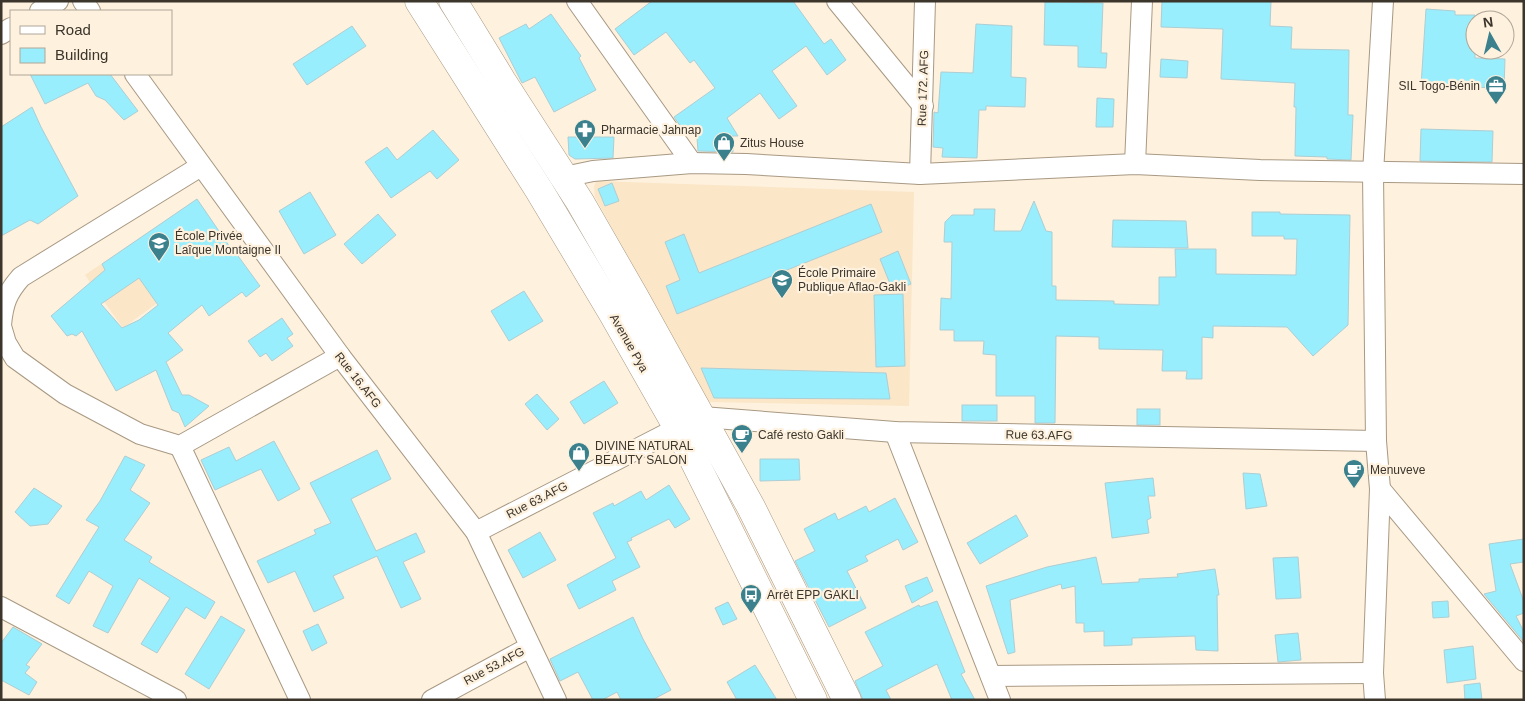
<svg xmlns="http://www.w3.org/2000/svg" width="1525" height="701" font-family="Helvetica,sans-serif">
<style>
.built{fill:#fbe6c7}
.building{fill:#98eefd;stroke:#acced4;fill-rule:evenodd}
.lines{fill:none;stroke-linecap:round;stroke-linejoin:round}
.minor-casing{stroke:#a89983;stroke-width:22}
.secondary-casing{stroke:#a89983;stroke-width:29}
.minor{stroke:#fff;stroke-width:20}
.secondary{stroke:#fff;stroke-width:28}
.labels{text-anchor:middle;dominant-baseline:central;stroke-width:4.5;stroke-linejoin:round;paint-order:stroke}
.poi-label{font-size:12px;fill:#3b352c;stroke:#fef1de;text-anchor:start}
.street-label{font-size:12px;fill:#3b352c;stroke:#fef1de}
</style>
<rect width="100%" height="100%" fill="#fef1de"/>
<g class="built">
<polygon points="596,181 914,192 909,406 708,402 595,197 594,187"/>
<polygon points="197,199 231,249 123,328 85,275"/>
</g>
<g class="building">
<polygon points="652,1 793,1 824,44 831,39 846,60 827,75 806,46 772,71 797,106 779,119 760,93 727,118 738,136 732,136 733,152 698,151 696,125 685,133 674,117 715,88 694,60 690,63 666,32 634,55 615,29"/>
<polygon points="1162,1 1271,1 1270,26 1292,27 1291,49 1349,50 1348,115 1353,115 1351,160 1327,159 1327,157 1295,156 1296,107 1294,107 1295,83 1221,79 1223,29 1161,27"/>
<polygon points="1045,2 1103,3 1101,53 1107,53 1106,68 1078,67 1078,46 1044,45"/>
<polygon points="1426,9 1455,11 1455,15 1475,15 1475,58 1505,59 1504,88 1421,86"/>
<polygon points="551,14 581,56 579,58 596,90 554,112 535,77 522,83 499,38 526,24 529,29"/>
<polygon points="976,24 1012,26 1011,77 1026,78 1025,107 986,106 986,110 979,110 977,158 942,157 943,148 933,147 934,112 938,113 941,72 973,73"/>
<polygon points="352,26 366,46 307,85 293,64"/>
<polygon points="1161,59 1188,61 1187,78 1160,77"/>
<polygon points="30,74 110,74 138,111 124,120 105,100 96,96 88,83 45,104"/>
<polygon points="1097,98 1114,99 1113,127 1096,127"/>
<polygon points="32,107 41,127 78,196 38,224 30,220 1,236 1,127"/>
<polygon points="1421,129 1493,131 1492,162 1420,161"/>
<polygon points="433,130 459,160 437,179 430,171 391,198 365,162 387,147 397,160"/>
<polygon points="568,137 614,137 613,158 575,159 569,155"/>
<polygon points="612,183 619,201 605,206 598,189"/>
<polygon points="310,192 336,235 304,254 279,211"/>
<path d="M 197,199 L 232,250 L 233,249 L 260,286 L 246,297 L 242,292 L 209,316 L 202,305 L 168,333 L 183,350 L 166,362 L 182,395 L 189,395 L 209,406 L 185,427 L 179,413 L 172,410 L 156,370 L 116,391 L 82,331 L 76,336 L 72,334 L 67,336 L 51,316 L 105,270 L 102,264 ZM 139,278 L 158,305 L 139,320 L 122,328 L 101,304 Z"/>
<polygon points="1034,201 1046,231 1052,232 1052,286 1056,286 1056,300 1114,301 1114,304 1159,305 1159,277 1176,277 1175,249 1216,249 1216,274 1296,275 1297,239 1284,239 1284,236 1252,236 1252,212 1280,212 1280,214 1350,215 1348,325 1313,356 1287,327 1213,326 1213,338 1202,337 1202,379 1186,379 1187,371 1162,371 1163,350 1099,349 1099,337 1056,336 1055,423 1035,423 1035,396 996,396 996,355 983,354 984,341 954,341 954,330 940,330 941,298 951,299 952,242 944,242 945,222 952,215 974,215 974,209 995,209 994,231 1021,231"/>
<polygon points="871,204 882,232 677,314 666,286 680,280 665,242 684,234 699,273"/>
<polygon points="378,214 396,235 362,264 344,244"/>
<polygon points="1113,220 1186,221 1188,248 1112,247"/>
<polygon points="898,251 911,284 893,291 880,259"/>
<polygon points="524,291 543,321 509,341 491,311"/>
<polygon points="903,294 905,366 876,367 874,295"/>
<polygon points="282,318 293,334 287,338 293,346 272,361 266,353 260,357 248,341"/>
<polygon points="701,368 886,373 890,399 714,398"/>
<polygon points="604,381 618,403 584,424 570,402"/>
<polygon points="537,394 559,419 547,430 525,404"/>
<rect x="962" y="405" width="35" height="16"/>
<rect x="1137" y="409" width="23" height="16"/>
<polygon points="274,441 300,489 278,501 261,469 215,490 201,460 229,447 236,461"/>
<polygon points="377,450 391,479 351,499 376,551 416,533 425,552 403,562 421,599 401,608 377,556 333,576 344,598 314,612 295,571 268,583 257,561 316,534 314,530 331,523 310,483"/>
<polygon points="125,456 145,465 130,490 150,503 124,540 152,557 149,562 215,602 205,619 186,607 157,653 141,644 170,598 139,578 108,633 93,626 113,586 89,571 69,604 56,596 99,527 86,520 100,501"/>
<polygon points="760,459 799,459 800,480 760,481"/>
<polygon points="1243,473 1260,474 1267,506 1246,509"/>
<polygon points="1153,478 1155,496 1148,496 1151,518 1147,520 1149,533 1112,538 1105,483"/>
<polygon points="669,485 690,519 675,528 669,519 631,538 632,540 627,542 640,567 612,581 616,590 579,609 567,585 616,558 593,513 613,503 614,506 641,491 646,500"/>
<polygon points="34,488 62,506 48,524 30,526 15,512"/>
<polygon points="895,498 918,542 903,550 898,539 865,556 868,561 847,571 866,608 829,627 795,561 815,551 804,529 835,513 838,520 866,506 869,512"/>
<polygon points="1016,515 1028,536 980,564 967,543"/>
<polygon points="540,532 556,560 523,578 508,550"/>
<polygon points="1524,539 1524,562 1510,564 1524,602 1524,613 1516,616 1524,632 1524,642 1484,594 1496,591 1489,544"/>
<polygon points="1096,557 1102,584 1139,582 1139,579 1178,577 1177,574 1215,569 1219,595 1217,595 1218,651 1196,650 1195,636 1132,638 1132,645 1104,646 1104,631 1084,632 1084,623 1076,623 1075,586 1062,589 1061,584 1010,600 1015,652 1008,654 986,586 1047,567"/>
<polygon points="1298,557 1301,598 1276,599 1273,558"/>
<polygon points="927,577 933,591 912,603 905,586"/>
<polygon points="937,601 965,672 961,674 975,700 952,700 937,664 886,690 891,700 863,700 855,681 883,666 865,632 919,605 920,607"/>
<polygon points="1448,601 1449,617 1433,618 1432,602"/>
<polygon points="728,602 737,619 723,625 715,608"/>
<polygon points="221,616 245,630 209,689 185,674"/>
<polygon points="633,617 643,639 671,690 652,700 621,700 617,692 602,700 593,700 578,672 560,681 550,659"/>
<polygon points="318,624 327,643 312,651 303,631"/>
<polygon points="13,627 42,644 26,665 30,667 25,673 37,682 29,695 1,680 1,643"/>
<polygon points="1298,633 1301,660 1278,662 1275,635"/>
<polygon points="1473,646 1476,679 1447,683 1444,650"/>
<polygon points="755,665 777,700 737,700 727,682"/>
<polygon points="1480,683 1482,700 1465,700 1464,685"/>
</g>
<g class="lines">
<g class="minor-casing">
<g id="minor">
<polyline points="83,1 90,11"/>
<polyline points="577,1 692,163"/>
<polyline points="837,1 923,106"/>
<polyline points="40,11 58,1"/>
<polyline points="1,34 11,28"/>
<polyline points="135,74 340,356 476,532 556,700"/>
<polyline points="1135,164 1142,1"/>
<polyline points="920,174 925,1"/>
<polyline points="564,177 593,171 692,163 746,164 920,174 1135,164 1260,170 1524,174"/>
<path d="M 1,325 C 3,303 7,293 21,277 L 201,166"/>
<polyline points="1,326 6,343 15,358 65,394 140,434 180,446 340,356"/>
<polyline points="702,417 895,432 1376,441"/>
<polyline points="895,432 1000,700"/>
<polyline points="180,446 300,700"/>
<polyline points="1380,489 1524,661"/>
<polyline points="476,532 678,428"/>
<polyline points="1,607 176,700"/>
<polyline points="991,676 1373,673"/>
<polyline points="432,700 530,647"/>
<polyline points="1375,700 1373,673 1380,489 1376,441 1373,173 1383,1"/>
</g>
</g>
<g class="secondary-casing">
<g id="secondary">
<polyline points="419,1 539,190 612,312 678,428 813,700"/>
<polyline points="453,1 502,81 580,202 634,296 751,507 847,700"/>
</g>
</g>
<use href="#minor" class="minor"/>
<use href="#secondary" class="secondary"/>
</g>
<defs>
<g id="office-pin" transform="scale(1.125)"><path d="M0 17L-7.5 6A9.5 9.5 0 1 1 7.5 6Z" fill="#3b818d" stroke="#fef1de"/><path d="M-6-3h4V-5.5h4V-3h4V5H-6ZM-1-4.5V-3h2v-1.5ZM-6 0V1H6V0Z" fill="#fff"/></g>
<g id="pharmacy-pin" transform="scale(1.125)"><path d="M0 17L-7.5 6A9.5 9.5 0 1 1 7.5 6Z" fill="#3b818d" stroke="#fef1de"/><path d="M-2-6h4v4h4v4h-4v4h-4v-4h-4v-4h4Z" fill="#fff"/></g>
<g id="shop-pin" transform="scale(1.125)"><path d="M0 17L-7.5 6A9.5 9.5 0 1 1 7.5 6Z" fill="#3b818d" stroke="#fef1de"/><path d="M-5-2.5h2.3a2.7 3.5 0 0 1 5.4 0H5L5.5 6h-11ZM-1.5-2.5h3a1.5 2.3 0 0 0-3 0Z" fill="#fff"/></g>
<g id="school-pin" transform="scale(1.125)"><path d="M0 17L-7.5 6A9.5 9.5 0 1 1 7.5 6Z" fill="#3b818d" stroke="#fef1de"/><path d="M0-5L7-2L0 1L-7-2ZM-4 1L0 2.5L4 1V4Q0 6-4 4Z" fill="#fff"/></g>
<g id="cafe-pin" transform="scale(1.125)"><path d="M0 17L-7.5 6A9.5 9.5 0 1 1 7.5 6Z" fill="#3b818d" stroke="#fef1de"/><path d="M-5.5-4.5H6V0H3Q3 3.5 0 3.5H-2.5Q-5.5 3.5-5.5 0ZM3-3.2v2h1.7v-2ZM-6 4.5H4V6H-6Z" fill="#fff"/></g>
<g id="bus-pin" transform="scale(1.125)"><path d="M0 17L-7.5 6A9.5 9.5 0 1 1 7.5 6Z" fill="#3b818d" stroke="#fef1de"/><path d="M-5-6H5V4H4V6H2V4H-2V6H-4V4H-5ZM-3.5-4V0h7V-4ZM-3.5 1.2v1.5H-2V1.2ZM2 1.2v1.5H3.5V1.2Z" fill="#fff"/></g>
</defs>
<g fill-rule="evenodd">
<use href="#office-pin" x="1496" y="86"/>
<use href="#pharmacy-pin" x="585" y="130"/>
<use href="#shop-pin" x="724" y="143"/>
<use href="#school-pin" x="159" y="243"/>
<use href="#school-pin" x="782" y="280"/>
<use href="#cafe-pin" x="742" y="435"/>
<use href="#shop-pin" x="579" y="453"/>
<use href="#cafe-pin" x="1354" y="470"/>
<use href="#bus-pin" x="751" y="595"/>
</g>
<g class="labels">
<g class="poi-label">
<text x="1480" y="86" text-anchor="end">SIL Togo-Bénin</text>
<text x="601" y="130">Pharmacie Jahnap</text>
<text x="740" y="143">Zitus House</text>
<text x="175" y="236">École Privée<tspan x="175" dy="14">Laîque Montaigne II</tspan></text>
<text x="798" y="273">École Primaire<tspan x="798" dy="14">Publique Aflao-Gakli</tspan></text>
<text x="758" y="435">Café resto Gakli</text>
<text x="595" y="446">DIVINE NATURAL<tspan x="595" dy="14">BEAUTY SALON</tspan></text>
<text x="1370" y="470">Menuveve</text>
<text x="767" y="595">Arrêt EPP GAKLI</text>
</g>
<g class="street-label">
<text transform="translate(923 88) rotate(-88)">Rue 172. AFG</text>
<text transform="translate(629 343) rotate(60)">Avenue Pya</text>
<text transform="translate(358 380) rotate(52)">Rue 16.AFG</text>
<text transform="translate(1039 435) rotate(1)">Rue 63.AFG</text>
<text transform="translate(537 500) rotate(-27)">Rue 63.AFG</text>
<text transform="translate(494 666) rotate(-28)">Rue 53.AFG</text>
</g>
</g>
<rect width="1525" height="701" fill="none" stroke="#3b352c" stroke-width="5"/>
<rect x="10" y="10" width="162" height="65" fill="#fef1de" stroke="#b0a697"/>
<rect x="20" y="26" width="25" height="8" fill="#ffffff" stroke="#b0a697"/>
<text x="55" y="35" font-size="15" fill="#3b352c">Road</text>
<rect x="20" y="48" width="25" height="15" fill="#98eefd" stroke="#b0a697"/>
<text x="55" y="60" font-size="15" fill="#3b352c">Building</text>
<g transform="translate(1490 35) rotate(352)"><circle r="24" fill="#fef1de" stroke="#b0a697"/>
<path d="M0-4L9 19L0 12L-9 19Z" fill="#3b818d"/>
<text y="-8" font-size="14" font-weight="bold" text-anchor="middle" fill="#3b352c">N</text>
</g>
</svg>
